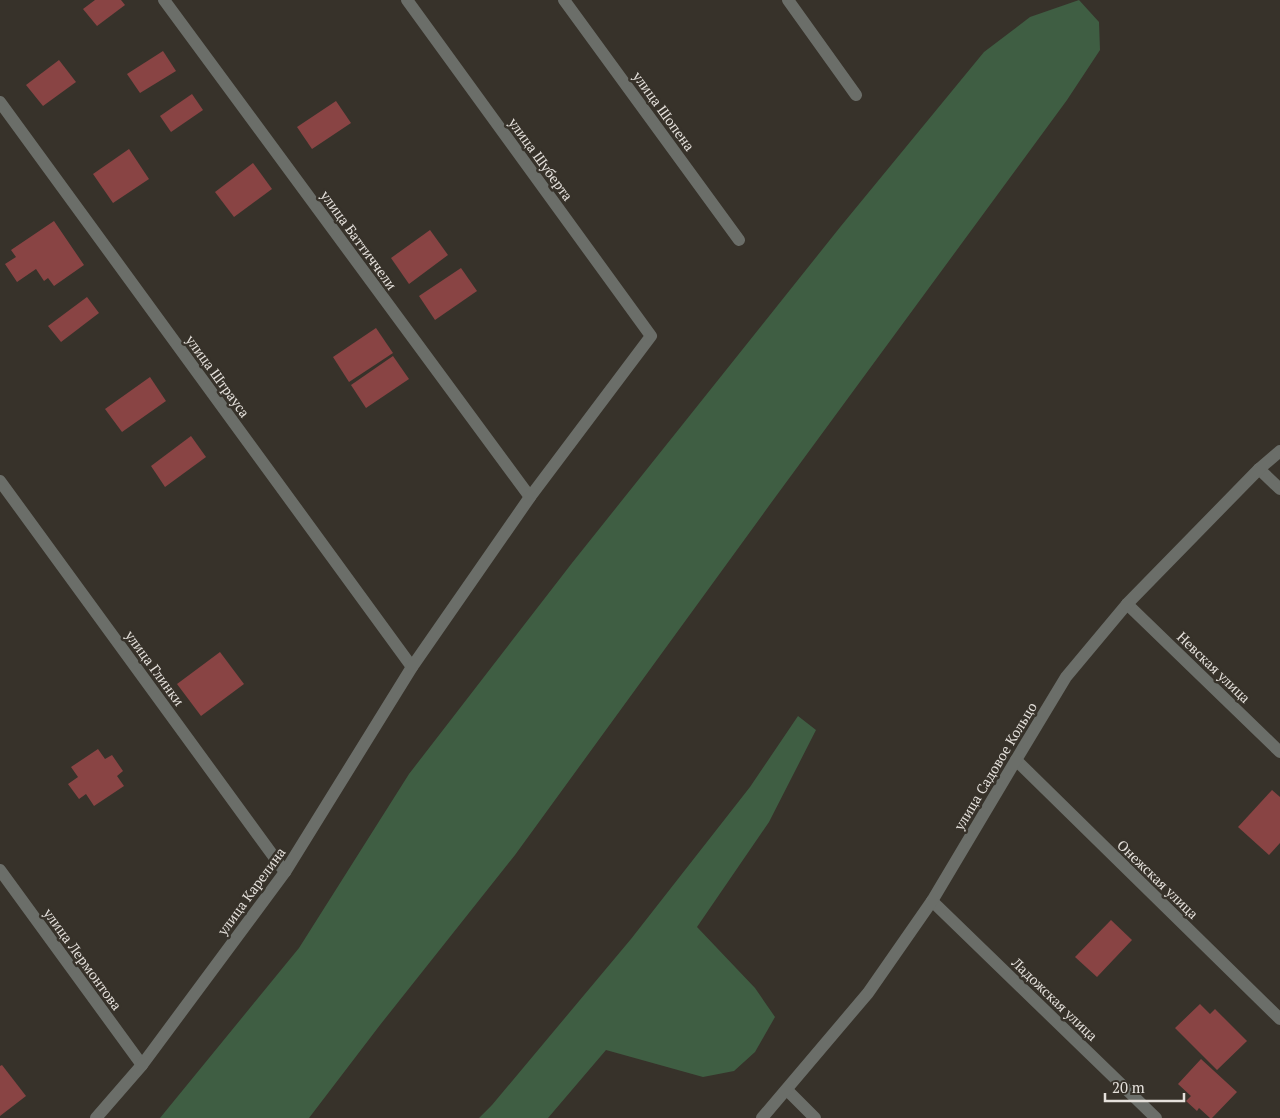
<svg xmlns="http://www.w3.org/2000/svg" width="1280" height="1118" font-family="'PT Serif',serif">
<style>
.green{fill:#3f5e43}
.building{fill:#894444}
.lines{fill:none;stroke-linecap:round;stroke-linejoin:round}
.street{stroke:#6b6e69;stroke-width:12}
.labels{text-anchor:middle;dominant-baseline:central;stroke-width:5;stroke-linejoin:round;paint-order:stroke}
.street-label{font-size:14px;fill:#e5e1dc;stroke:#37322a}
</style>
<rect width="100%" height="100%" fill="#37322a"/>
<g class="green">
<polygon points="1079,0 1099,22 1100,50 1067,100 771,503 515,855 380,1025 309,1118 160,1118 299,948 409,774 572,563 841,226 984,52 1030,17"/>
<polygon points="798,716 816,730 769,822 697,927 755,988 775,1017 755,1052 734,1071 703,1077 606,1050 548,1118 479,1118 492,1105 631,939 750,787"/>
</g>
<g class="building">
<polygon points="95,0 121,0 125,5 97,26 83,9"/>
<polygon points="163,51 176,71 140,93 127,74"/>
<polygon points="59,60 76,82 43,106 26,85"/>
<polygon points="192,94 203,110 171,132 160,116"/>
<polygon points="336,101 351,123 312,149 297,127"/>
<polygon points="129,149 149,179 113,203 93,174"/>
<polygon points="253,163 272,189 234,217 215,192"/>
<polygon points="54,221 84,265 54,286 48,278 44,281 36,269 17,282 5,264 16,257 11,250"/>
<polygon points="430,230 448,255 409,284 391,258"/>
<polygon points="461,268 477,291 435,320 419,296"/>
<polygon points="87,297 99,313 61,342 48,326"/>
<polygon points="376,328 393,353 349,382 333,357"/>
<polygon points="393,356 409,379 366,408 351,385"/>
<polygon points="150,377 166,401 122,432 105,409"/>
<polygon points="191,436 206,457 165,487 151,466"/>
<polygon points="220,652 244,684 201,716 177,684"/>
<polygon points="98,749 105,759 112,755 123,771 117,776 124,786 94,806 86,794 79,799 68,784 78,777 71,767"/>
<polygon points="1272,790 1280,797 1280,843 1269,855 1238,827"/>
<polygon points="1111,920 1132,940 1097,977 1075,957"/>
<polygon points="1200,1004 1210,1014 1215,1009 1247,1041 1217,1070 1175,1028"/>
<polygon points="1201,1059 1237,1092 1212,1118 1210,1118 1199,1108 1197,1111 1186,1101 1191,1096 1178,1084"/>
<polygon points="2,1065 26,1096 0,1116 0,1066"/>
</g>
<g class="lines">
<g class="street">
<polyline points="164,0 530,497"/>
<polyline points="564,0 739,240"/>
<polyline points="788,0 856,95"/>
<polyline points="0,102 412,667"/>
<polyline points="1259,469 1280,489"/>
<polyline points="0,481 285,872"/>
<polyline points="1127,604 1280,752"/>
<polyline points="1016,760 1280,1019"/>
<polyline points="0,870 142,1065"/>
<polyline points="932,901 1156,1118"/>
<polyline points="787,1090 815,1118"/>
<polyline points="96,1118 142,1065 285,872 412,667 530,497 651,336 407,0"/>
<polyline points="762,1118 868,993 932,901 1016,760 1066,677 1127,604 1259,469 1280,451"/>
</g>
</g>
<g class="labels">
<g class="street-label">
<text transform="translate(664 111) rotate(54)">улица Шопена</text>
<text transform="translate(541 159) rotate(54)">улица Шуберта</text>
<text transform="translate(359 240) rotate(54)">улица Баттиччели</text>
<text transform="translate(218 376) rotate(54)">улица Штрауса</text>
<text transform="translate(1214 667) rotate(44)">Невская улица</text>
<text transform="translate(155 668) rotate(54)">улица Глинки</text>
<text transform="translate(995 766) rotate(-59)">улица Садовое Кольцо</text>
<text transform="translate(1158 879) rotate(44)">Онежская улица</text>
<text transform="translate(251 891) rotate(-54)">улица Карелина</text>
<text transform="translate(83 959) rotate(54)">улица Лермонтова</text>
<text transform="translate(1055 999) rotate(44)">Ладожская улица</text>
</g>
</g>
<path d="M1105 1093v8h79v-8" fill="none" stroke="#e5e1dc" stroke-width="2.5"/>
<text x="1112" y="1093" font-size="15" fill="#e5e1dc" stroke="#37322a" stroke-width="4" paint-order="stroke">20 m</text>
</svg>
